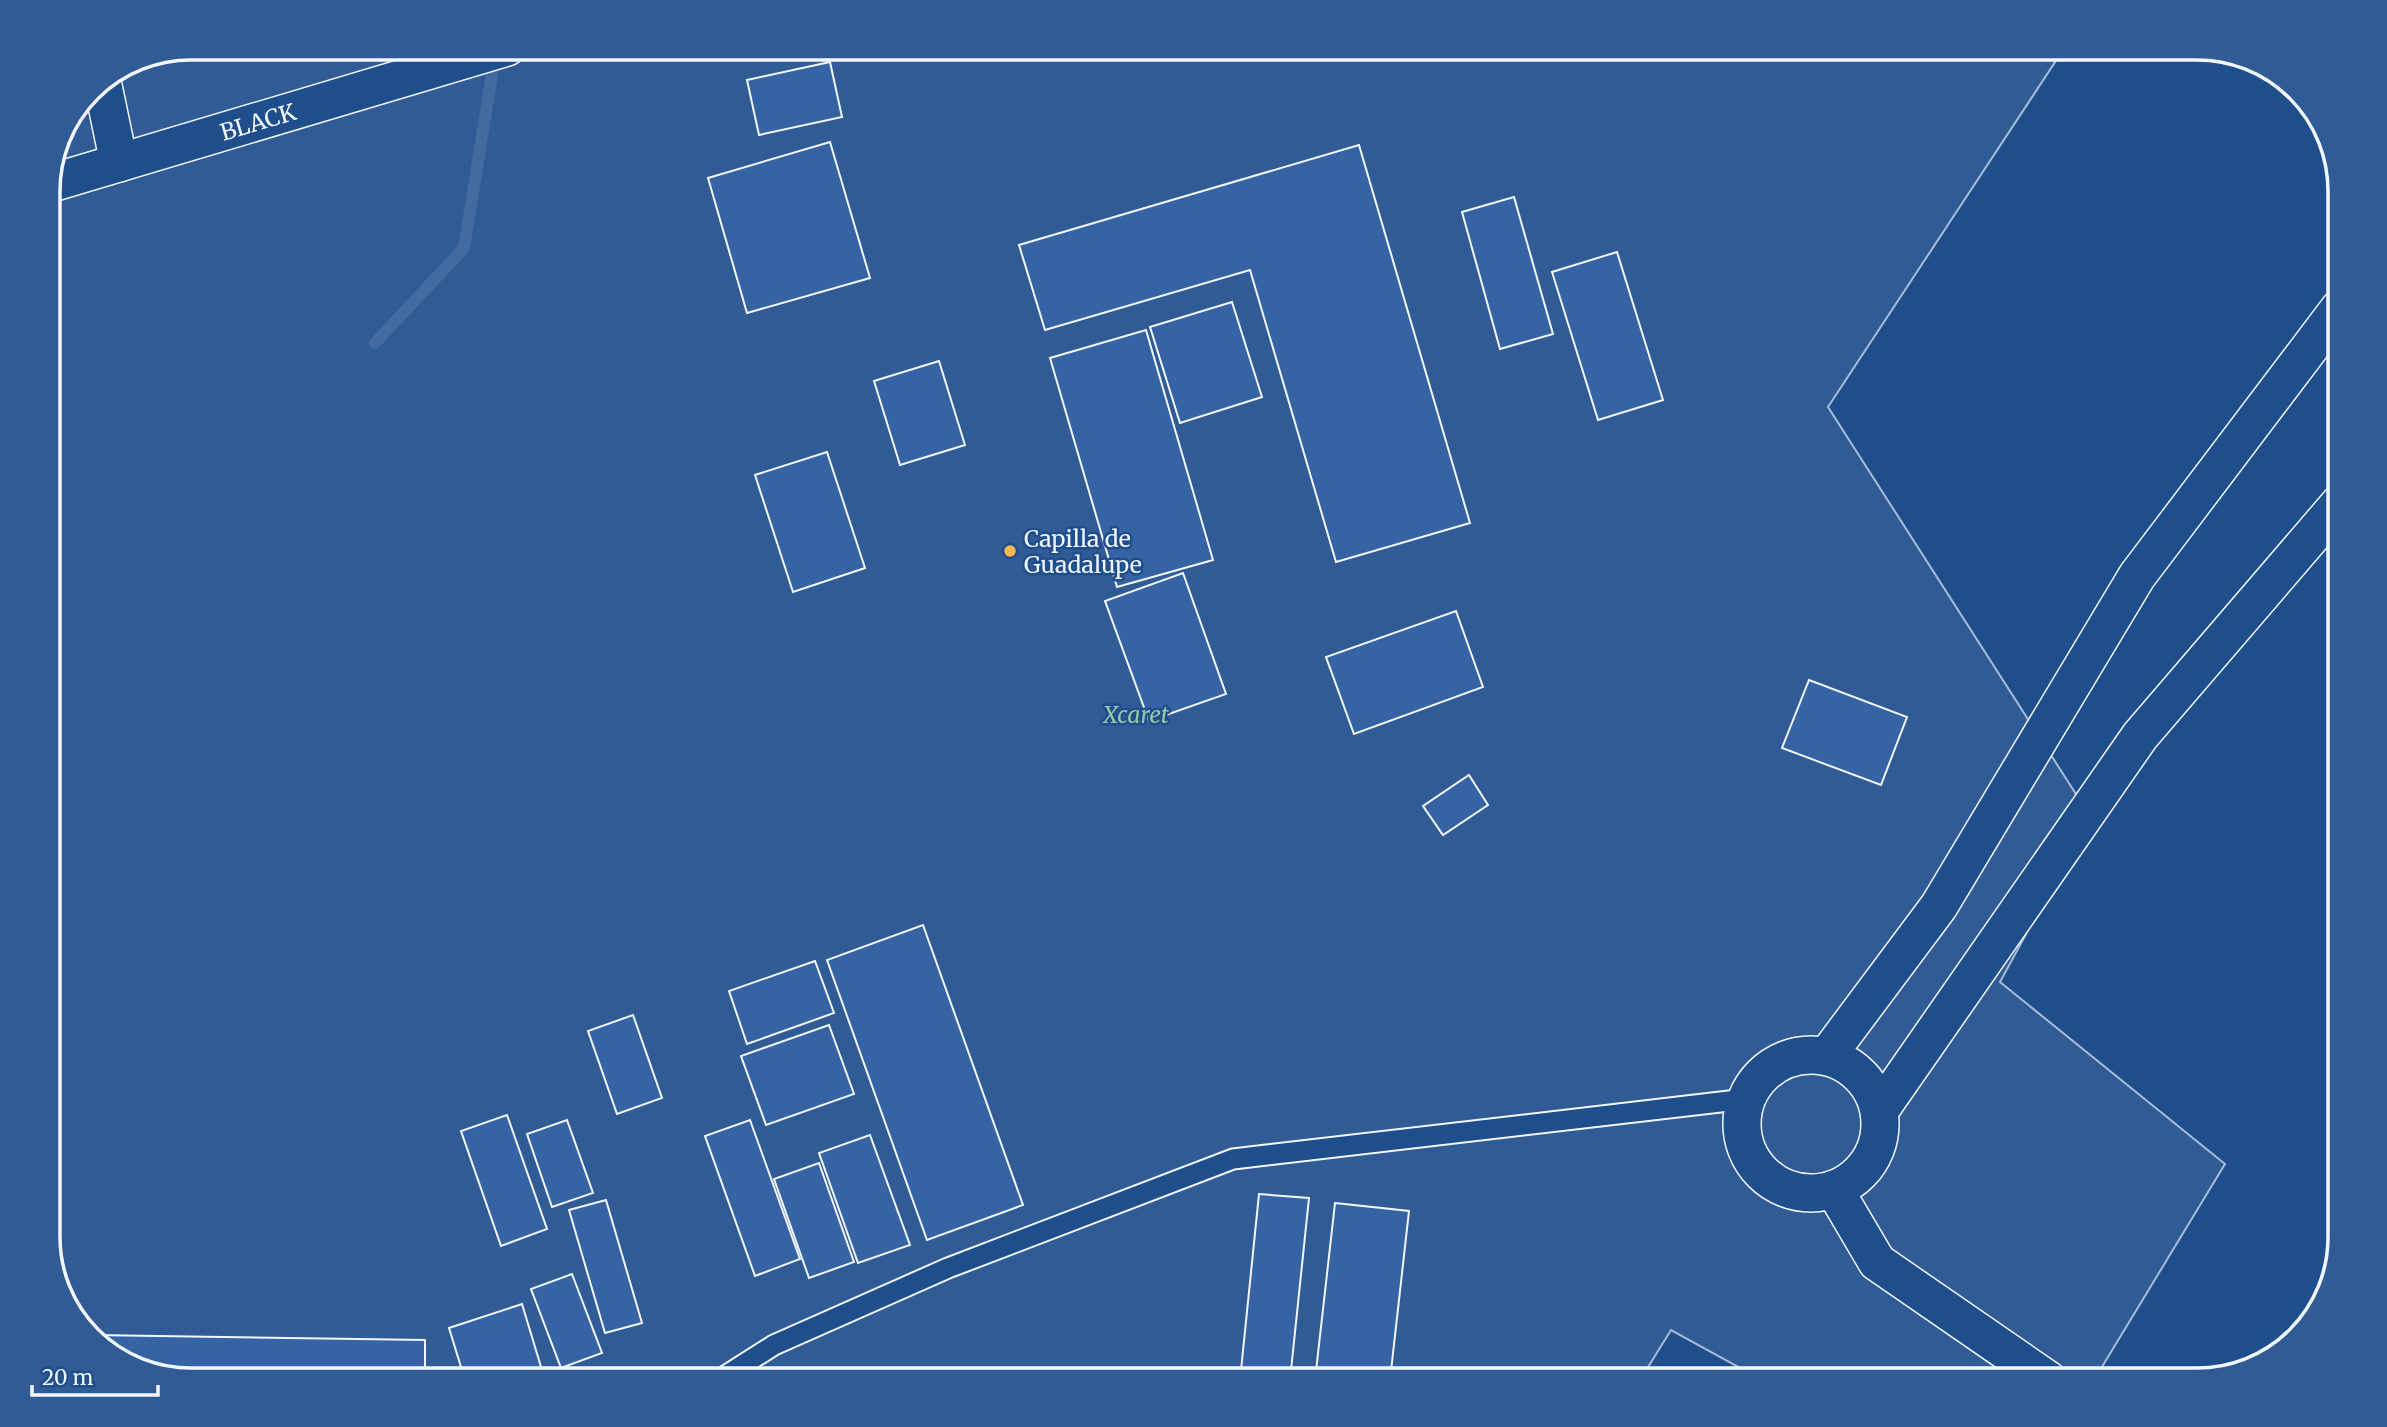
<svg xmlns="http://www.w3.org/2000/svg" width="2387" height="1427" font-family="Merriweather,serif">
<style>
.green{fill:#305b95;stroke:#a8bbd7;stroke-width:2}
.lines{fill:none;stroke-linecap:round;stroke-linejoin:round}
.stream{stroke:#446ba0;stroke-width:12}
.building{fill:#3563a3;stroke:#f2f6ff;stroke-width:2}
.lane-casing{stroke:#f2f6ff;stroke-width:23}
.street-casing{stroke:#f2f6ff;stroke-width:40}
.lane{stroke:#1f4e8c;stroke-width:19}
.street{stroke:#1f4e8c;stroke-width:37}
.poi-dot{fill:#ffb74d;stroke:#1f4e8c;stroke-width:2.5}
.labels{text-anchor:middle;dominant-baseline:central;stroke-width:5;stroke-linejoin:round;paint-order:stroke}
.street-label{font-size:23px;fill:#f2f6ff;stroke:#1f4e8c}
.poi-label{font-size:23px;fill:#f2f6ff;stroke:#1f4e8c;text-anchor:start}
.park-label{font-size:23px;font-style:italic;fill:#97c8a6;stroke:#1f4e8c}
.rim{fill:none;stroke:#f2f6ff;stroke-width:3.5}
</style>
<rect width="100%" height="100%" fill="#1f4e8c"/>
<polygon class="green" points="190,47 2065,47 1828,407 2090,816 2000,982 2225,1164 2094,1380 1762,1380 1671,1330 1640,1380 190,1380 118,1360 67,1309 48,1246 48,181 58,135 89,89 136,58"/>
<g class="lines">
<polyline class="stream" points="375,343 464,248 495,56"/>
</g>
<g class="building">
<polygon points="830,62 842,117 759,135 747,80"/>
<polygon points="830,142 870,278 747,313 708,178"/>
<polygon points="1359,145 1470,523 1336,562 1250,270 1045,330 1019,245"/>
<polygon points="1514,197 1553,334 1500,349 1462,212"/>
<polygon points="1617,252 1663,400 1598,420 1552,272"/>
<polygon points="1232,302 1262,397 1180,423 1150,327"/>
<polygon points="1146,330 1213,560 1117,587 1050,358"/>
<polygon points="939,361 965,445 900,465 874,381"/>
<polygon points="827,452 865,568 793,592 755,475"/>
<polygon points="1183,573 1226,694 1149,721 1105,601"/>
<polygon points="1456,611 1483,687 1354,734 1326,657"/>
<polygon points="1809,680 1907,717 1881,785 1782,748"/>
<polygon points="1469,775 1488,805 1443,835 1423,806"/>
<polygon points="923,925 1023,1205 927,1240 827,960"/>
<polygon points="815,961 834,1013 747,1044 729,991"/>
<polygon points="633,1015 662,1098 617,1114 588,1031"/>
<polygon points="829,1025 854,1094 766,1125 741,1056"/>
<polygon points="507,1115 547,1229 501,1246 461,1131"/>
<polygon points="567,1120 593,1193 552,1207 527,1134"/>
<polygon points="750,1120 800,1259 755,1276 705,1136"/>
<polygon points="870,1135 910,1245 858,1263 819,1153"/>
<polygon points="819,1163 854,1262 809,1278 774,1179"/>
<polygon points="1259,1194 1309,1198 1290,1380 1240,1380"/>
<polygon points="606,1200 642,1323 605,1333 569,1210"/>
<polygon points="1335,1203 1409,1211 1390,1380 1315,1380"/>
<polygon points="572,1274 602,1353 561,1368 531,1289"/>
<polygon points="522,1304 545,1380 465,1380 449,1328"/>
<polygon points="93,1335 425,1340 425,1380 190,1380 118,1360"/>
</g>
<g class="lines">
<g class="lane-casing">
<polyline id="lane" points="719,1380 774,1345 948,1268 1233,1159 1746,1099"/>
</g>
<g class="street-casing">
<g id="street">
<polyline points="102,81 119,163"/>
<path id="s1" d="M 48,184 L 507,47"/>
<circle cx="1811" cy="1124" r="69"/>
<polyline points="1827,1056 1939,906 2137,576 2339,309"/>
<polyline points="1880,1110 2140,736 2340,503"/>
<polyline points="1834,1189 1877,1262 2048,1380"/>
</g>
</g>
<use href="#lane" class="lane"/>
<use href="#street" class="street"/>
</g>
<circle class="poi-dot" cx="1010" cy="551" r="7"/>
<g class="labels">
<g class="street-label">
<text stroke="none"><textPath href="#s1" startOffset="219">BLACK</textPath></text>
</g>
<g class="poi-label">
<text x="1024" y="538">Capilla de<tspan x="1024" dy="26">Guadalupe</tspan></text>
</g>
<g class="park-label">
<text x="1136" y="714">Xcaret</text>
</g>
</g>
<path d="M0 0H2387V1427H0ZM191 60H2197A131 131 0 0 1 2328 191V1237A131 131 0 0 1 2197 1368H191A131 131 0 0 1 60 1237V191A131 131 0 0 1 191 60Z" fill="#305b95" fill-rule="evenodd"/>
<path class="rim" d="M191 60H2197A131 131 0 0 1 2328 191V1237A131 131 0 0 1 2197 1368H191A131 131 0 0 1 60 1237V191A131 131 0 0 1 191 60Z"/>
<path d="M32 1385v10h126v-10" fill="none" stroke="#f2f6ff" stroke-width="3.5"/>
<text x="42" y="1385" font-size="21" fill="#f2f6ff" stroke="#1f4e8c" stroke-width="5" paint-order="stroke">20 m</text>
</svg>
